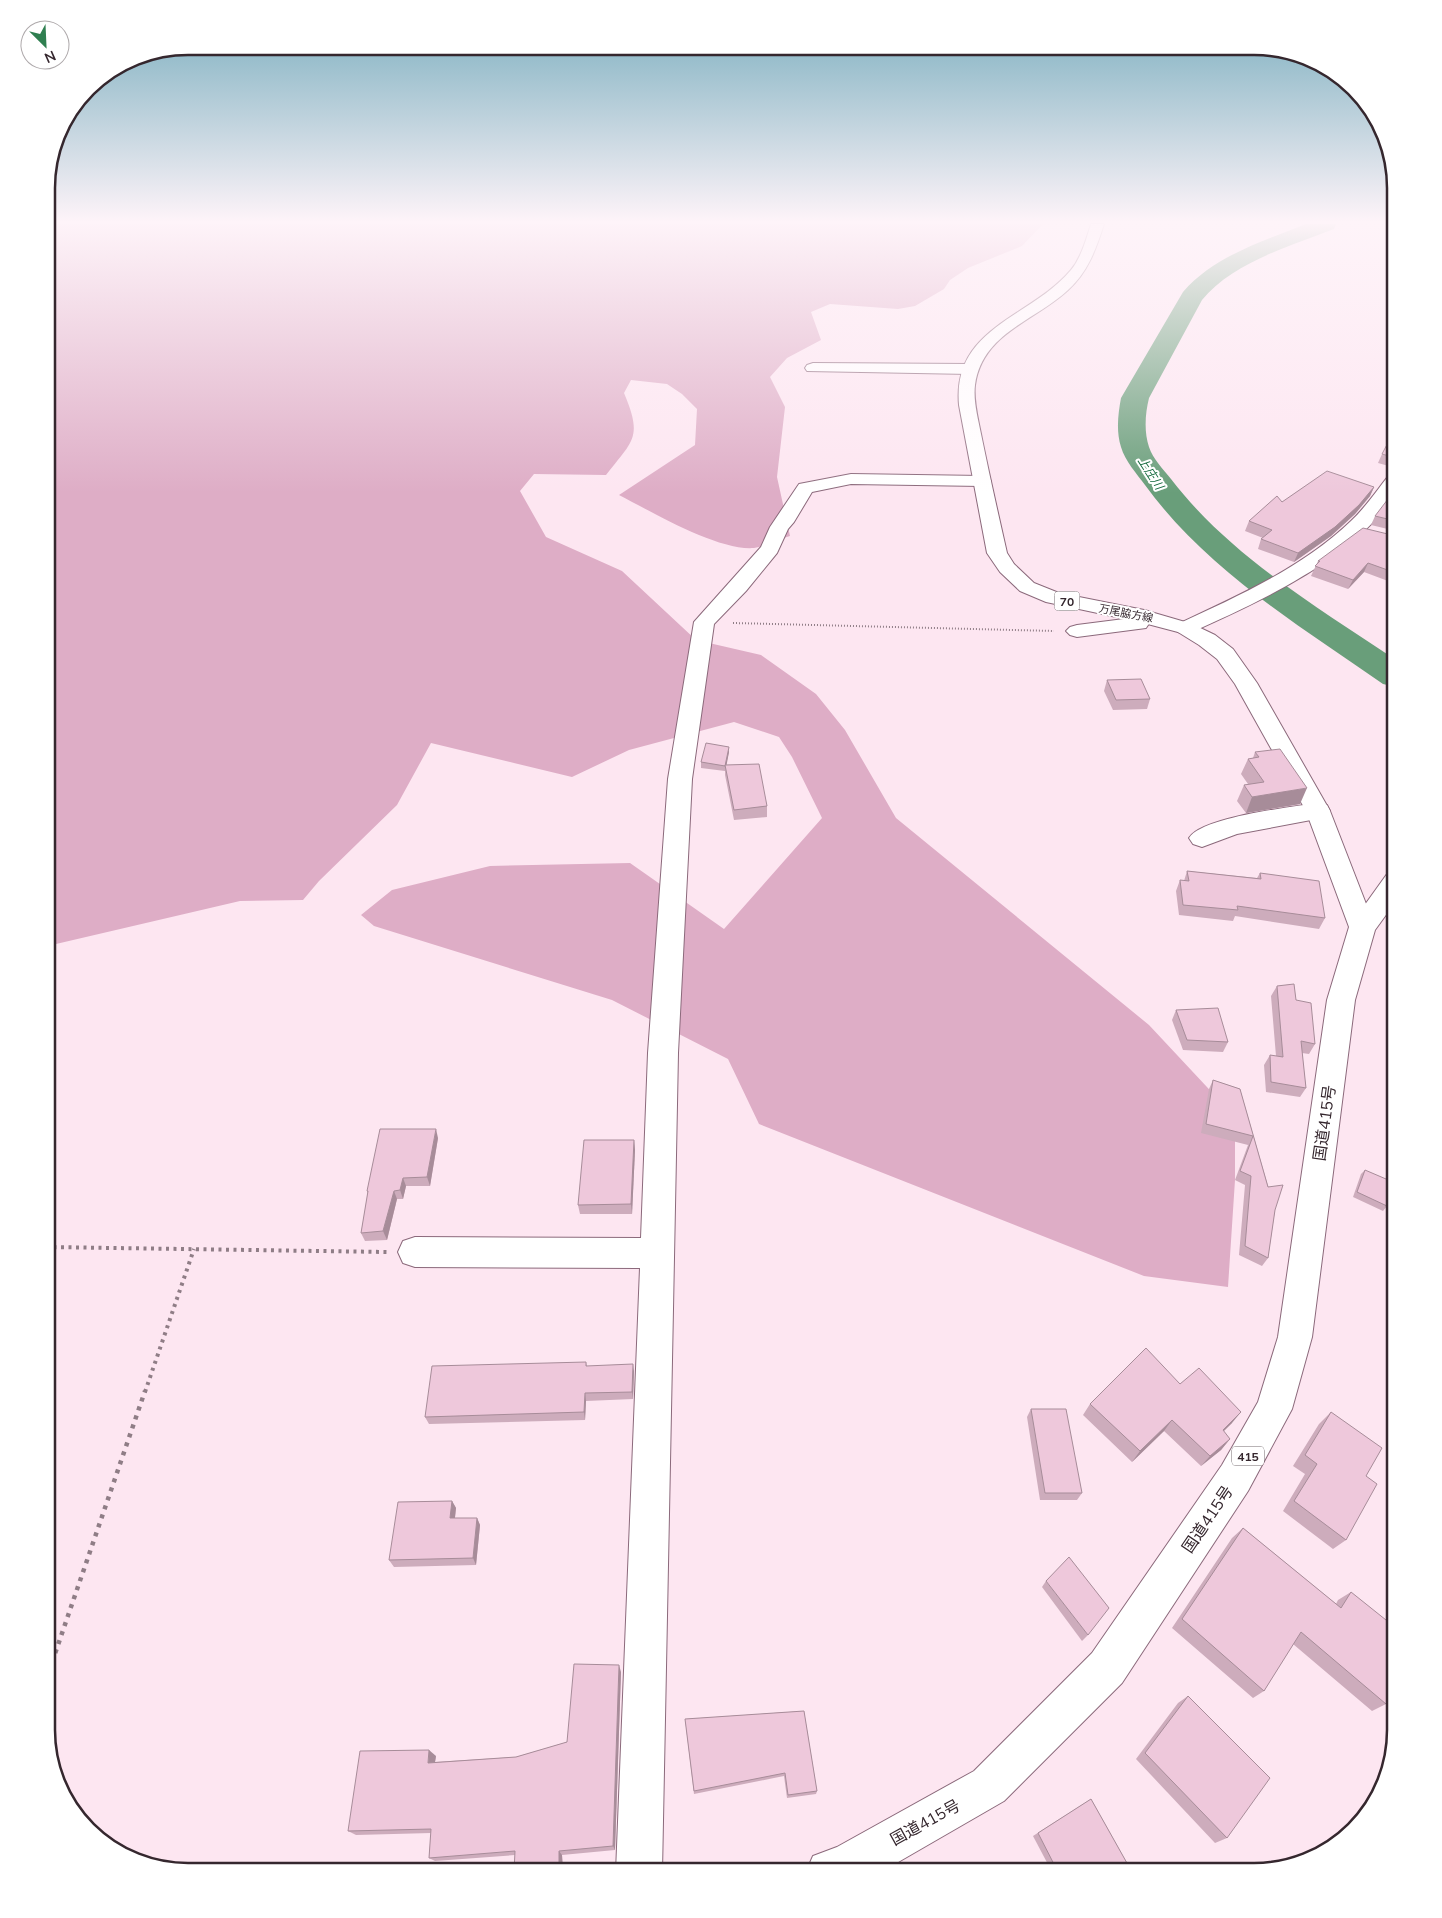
<svg xmlns="http://www.w3.org/2000/svg" width="1442" height="1918" font-family="Mulish,'Noto Sans JP',sans-serif">
<style>
.green{fill:#deadc6}
.lines{fill:none;stroke-linecap:round;stroke-linejoin:round}
.river{fill:#699e7a;fill-rule:evenodd}
.minor-casing{stroke:#8b697b;stroke-width:2}
.major-casing{stroke:#8b697b;stroke-width:2}
.highway-casing{stroke:#8b697b;stroke-width:2}
.path-far2{stroke:#8f7d86;stroke-width:2;stroke-dasharray:1 2;stroke-linecap:butt}
.path-far1{stroke:#8f7d86;stroke-width:4;stroke-dasharray:3 4.5;stroke-linecap:butt}
.path{stroke:#8f7d86;stroke-width:4.5;stroke-dasharray:4 5.5;stroke-linecap:butt}
.minor{fill:#fff;fill-rule:evenodd}
.major{fill:#fff;fill-rule:evenodd}
.highway{fill:#fff;fill-rule:evenodd}
.wall{fill:#cdacbc}
.shaded-wall{fill:#a78c99}
.building{fill:#eec8db;stroke:#a78c99}
.labels{text-anchor:middle;dominant-baseline:central;stroke-width:4;stroke-linejoin:round;paint-order:stroke}
.far-street-label{font-size:11px;fill:#35272e;stroke:#fff}
.far-water-label{font-size:12px;font-style:italic;fill:#10673a;stroke:#fff}
.shield{fill:#fff;stroke:#72686d;stroke-width:1}
.shield-label{font-size:12px;font-weight:bold;fill:#35272e}
.near-street-label{font-size:16px;fill:#35272e;stroke:#fff}
.rim{fill:none;stroke:#35272e;stroke-width:2.5}
</style>
<rect width="100%" height="100%" fill="#fde6f1"/>
<path class="green" d="M 47,224 L 1043,224 L 1022,246 L 968,268 L 950,280 L 944,289 L 915,306 L 898,309 L 830,304 L 811,312 L 821,340 L 787,358 L 770,377 L 785,407 L 777,477 L 790,536 C 779,539 766,547 754,548 C 718,551 652,512 619,495 L 695,445 L 697,409 L 682,394 L 667,384 L 631,380 L 624,393 C 643,438 633,440 606,475 L 534,474 L 520,491 L 546,537 L 622,571 L 696,640 L 761,655 L 816,694 L 845,730 L 896,818 L 1149,1025 L 1235,1117 L 1235,1180 L 1228,1287 L 1144,1276 L 759,1124 L 728,1059 L 612,1000 L 374,926 L 361,915 L 392,890 L 490,866 L 630,863 L 724,929 L 822,818 L 792,757 L 779,737 L 734,722 L 629,750 L 572,777 L 431,743 L 397,805 L 319,881 L 303,900 L 240,901 L 56,944 L 46,944 Z"/>
<g class="lines">
<path class="river" d="M 1306,224 L 1336,224 L 1334,229 C 1290,246 1232,263 1202,300 L 1149,398 C 1145,414 1144,432 1149,447 C 1153,459 1163,469 1171,479 C 1230,556 1316,606 1396,660 L 1396,687 L 1383,684 C 1298,625 1207,570 1145,485 C 1137,474 1125,461 1121,447 C 1116,431 1118,414 1121,398 L 1183,292 C 1214,256 1263,241 1306,224 Z"/>
<g class="minor-casing">
<g id="minor">
<polygon points="813,363 970,364 976,366 978,369 976,372 970,374 807,371 805,368 807,365"/>
<path d="M 1396,473 C 1396,478 1397,487 1395,492 C 1361,556 1256,603 1192,632 L 1185,634 L 1178,632 L 1174,628 L 1178,624 C 1238,596 1302,568 1351,521 C 1366,507 1377,490 1390,474 Z"/>
<polygon points="851,474 982,476 988,477 991,481 988,485 982,486 851,484 812,492 794,522 788,529 777,553 746,591 714,624 692,779 678,1053 662,1872 616,1872 640,1268 415,1267 403,1263 398,1252 403,1241 415,1237 641,1238 648,1053 668,779 694,622 761,547 770,527 799,484"/>
<polygon points="1144,610 1151,612 1154,616 1146,628 1077,637 1070,635 1066,631 1070,627 1077,625 1132,618 1137,612"/>
<path d="M 1318,803 L 1327,805 L 1330,811 L 1327,817 L 1237,834 L 1202,847 L 1193,844 L 1189,838 C 1202,817 1292,807 1318,803 Z"/>
</g>
</g>
<g class="major-casing">
<path id="major" d="M 1091,224 L 1104,224 C 1096,249 1088,272 1068,290 C 1035,321 982,333 975,385 C 973,401 978,418 981,434 C 989,474 998,513 1007,553 L 1014,564 L 1034,583 L 1059,593 L 1144,610 L 1192,624 L 1215,635 L 1233,649 L 1257,683 L 1330,811 L 1375,927 L 1372,934 L 1362,937 L 1352,934 L 1349,927 L 1306,811 L 1235,684 L 1217,659 L 1199,645 L 1178,632 L 1140,622 L 1046,602 L 1020,591 L 1000,572 L 987,553 L 959,405 C 952,327 1031,318 1071,270 C 1081,258 1086,240 1091,224 Z"/>
</g>
<g class="highway-casing">
<polygon id="highway" points="1396,872 1396,901 1375,930 1355,1000 1312,1337 1292,1409 1248,1491 1122,1683 1004,1801 881,1872 806,1872 813,1856 837,1847 974,1771 1092,1653 1222,1465 1258,1402 1278,1337 1327,1000 1349,927 1387,874"/>
</g>
<polyline class="path-far2" points="733,623 1054,631"/>
<g class="path-far1">
<polyline points="46,1247 387,1252"/>
<polyline points="145,1392 194,1249"/>
</g>
<polyline class="path" points="46,1680 145,1391"/>
<use href="#minor" class="minor"/>
<use href="#major" class="major"/>
<use href="#highway" class="highway"/>
</g>
<g class="wall">
<polygon points="1396,430 1396,468 1378,463 1382,454"/>
<polygon points="1374,487 1370,496 1355,514 1331,536 1294,562 1258,549 1261,539 1263,538 1245,531 1249,521 1282,502"/>
<polygon points="1396,502 1396,531 1371,525 1375,516"/>
<polygon points="1396,536 1396,584 1364,572 1348,589 1311,576 1318,561"/>
<polygon points="1107,680 1150,699 1147,709 1113,710 1104,691"/>
<polygon points="729,752 726,765 767,806 767,817 734,820 725,775 725,771 701,768 701,762"/>
<polygon points="1255,752 1300,804 1246,813 1237,801 1244,785 1248,784 1241,774 1248,759 1253,758"/>
<polygon points="1187,871 1257,878 1260,873 1325,918 1319,929 1235,916 1233,921 1179,915 1176,891 1180,880 1184,881"/>
<polygon points="1277,986 1296,1000 1315,1044 1309,1054 1302,1053 1306,1088 1300,1097 1266,1092 1264,1065 1270,1055 1276,1056 1271,996"/>
<polygon points="1176,1010 1228,1042 1223,1052 1183,1050 1172,1020"/>
<polygon points="1213,1080 1240,1089 1275,1210 1268,1258 1262,1266 1239,1255 1245,1185 1235,1180 1248,1145 1201,1133 1209,1089"/>
<polygon points="1396,1121 1396,1172 1387,1168"/>
<polygon points="438,1138 430,1186 406,1186 403,1199 397,1199 387,1240 365,1241 361,1233 368,1194 367,1191"/>
<polygon points="634,1140 635,1150 632,1214 580,1214 578,1205"/>
<polygon points="1365,1170 1387,1206 1383,1211 1353,1197 1361,1174"/>
<polygon points="586,1362 587,1366 634,1371 633,1399 586,1401 585,1420 429,1424 425,1417"/>
<polygon points="1180,1384 1232,1423 1223,1431 1230,1439 1221,1450 1201,1466 1164,1431 1132,1462 1083,1415 1090,1404"/>
<polygon points="1031,1409 1082,1493 1077,1500 1040,1500 1027,1417"/>
<polygon points="1331,1412 1366,1476 1346,1540 1333,1549 1283,1511 1305,1474 1293,1466 1319,1424"/>
<polygon points="452,1501 456,1508 455,1518 477,1518 480,1525 476,1565 394,1567 389,1560"/>
<polygon points="1243,1528 1336,1604 1338,1600 1351,1592 1386,1704 1372,1711 1293,1644 1264,1691 1253,1698 1172,1628 1232,1538"/>
<polygon points="1046,1581 1088,1635 1082,1641 1042,1587"/>
<polygon points="621,1672 615,1850 562,1855 563,1872 514,1872 515,1855 435,1861 429,1858 431,1833 356,1835 348,1831 436,1756 435,1762 516,1757 567,1742"/>
<polygon points="1188,1696 1227,1838 1215,1843 1136,1759 1178,1703"/>
<polygon points="804,1711 817,1791 816,1794 787,1798 784,1776 694,1794 685,1719"/>
<polygon points="1091,1799 1132,1872 1052,1872 1033,1836"/>
</g>
<g class="shaded-wall">
<polygon points="1374,487 1370,496 1355,514 1331,536 1294,562 1298,553"/>
<polygon points="1368,563 1364,572 1348,589 1353,580"/>
<polygon points="729,747 729,752 726,768 725,765"/>
<polygon points="1307,788 1300,804 1246,813 1252,797"/>
<polygon points="436,1129 438,1138 430,1186 427,1177"/>
<polygon points="634,1140 635,1150 632,1214 631,1204"/>
<polygon points="403,1178 406,1186 403,1199 400,1190"/>
<polygon points="394,1191 397,1199 387,1240 383,1231"/>
<polygon points="633,1364 634,1371 633,1399 632,1392"/>
<polygon points="585,1393 586,1401 585,1420 584,1412"/>
<polygon points="1241,1412 1232,1423 1214,1441 1223,1430"/>
<polygon points="1172,1420 1164,1431 1132,1462 1140,1451"/>
<polygon points="1230,1439 1221,1450 1201,1466 1210,1456"/>
<polygon points="452,1501 456,1508 454,1525 450,1518"/>
<polygon points="477,1518 480,1525 476,1565 473,1558"/>
<polygon points="619,1665 621,1672 615,1850 613,1846"/>
<polygon points="429,1750 436,1756 434,1768 428,1763"/>
<polygon points="559,1851 562,1855 563,1872 559,1872"/>
</g>
<g class="building">
<polygon points="1396,430 1396,458 1382,454 1392,435"/>
<polygon points="1327,471 1374,487 1359,505 1335,527 1298,553 1261,539 1272,530 1249,521 1277,496 1282,502"/>
<polygon points="1388,499 1396,502 1396,521 1375,516"/>
<polygon points="1363,528 1396,536 1396,573 1368,563 1353,580 1315,566 1320,561 1318,561"/>
<polygon points="1141,679 1150,699 1116,700 1107,680"/>
<polygon points="706,743 729,747 725,766 701,762"/>
<polygon points="1280,749 1307,788 1252,797 1244,785 1264,782 1248,759 1259,757 1255,752"/>
<polygon points="759,764 767,806 734,810 725,765"/>
<polygon points="1187,871 1261,879 1260,873 1319,881 1325,918 1237,906 1238,910 1183,905 1180,880 1189,881"/>
<polygon points="1294,984 1296,1000 1311,1003 1315,1044 1301,1041 1306,1088 1271,1082 1270,1055 1283,1057 1277,986"/>
<polygon points="1218,1008 1228,1042 1187,1040 1176,1010"/>
<polygon points="1213,1080 1240,1089 1268,1187 1283,1185 1275,1210 1268,1258 1245,1246 1251,1176 1240,1171 1253,1136 1206,1124"/>
<polygon points="380,1129 436,1129 427,1177 403,1178 400,1190 394,1191 383,1231 361,1233 368,1191 367,1191"/>
<polygon points="584,1140 634,1140 631,1204 578,1205"/>
<polygon points="1365,1170 1393,1182 1387,1206 1357,1192"/>
<polygon points="1146,1348 1180,1384 1199,1368 1241,1412 1223,1430 1230,1439 1210,1456 1172,1420 1140,1451 1090,1404"/>
<polygon points="586,1362 586,1366 633,1364 632,1392 585,1393 584,1412 425,1417 432,1366"/>
<polygon points="1031,1409 1066,1409 1082,1493 1045,1493"/>
<polygon points="1331,1412 1382,1448 1366,1476 1377,1484 1346,1540 1294,1501 1317,1464 1305,1455"/>
<polygon points="452,1501 450,1518 477,1518 473,1558 389,1560 398,1502"/>
<polygon points="1243,1528 1341,1608 1351,1592 1396,1628 1396,1686 1386,1704 1301,1632 1264,1691 1182,1619"/>
<polygon points="1069,1557 1109,1608 1088,1635 1046,1581"/>
<polygon points="574,1664 619,1665 613,1846 559,1851 559,1872 514,1872 515,1851 429,1858 431,1829 348,1831 360,1751 429,1750 428,1763 516,1757 567,1742"/>
<polygon points="1188,1696 1270,1778 1227,1838 1145,1753"/>
<polygon points="804,1711 817,1791 788,1795 785,1773 694,1791 685,1719"/>
<polygon points="1091,1799 1132,1872 1058,1872 1038,1833"/>
</g>
<linearGradient id="sky" x2="0" y2="1"><stop stop-color="#75abbc"/><stop offset="0.45" stop-color="#fef4f9"/><stop offset="1" stop-color="#fef4f9" stop-opacity="0"/></linearGradient>
<rect width="1442" height="493" fill="url(#sky)"/>
<g class="labels">
<g class="far-street-label">
<text transform="translate(1126 613) rotate(11)">万尾脇方線</text>
</g>
<g class="far-water-label">
<text transform="translate(1151 473) rotate(57)">上庄川</text>
</g>
<g class="shield">
<rect x="1054.5" y="591.5" width="25" height="19" rx="4"/>
<rect x="1232" y="1446.5" width="32" height="19" rx="4"/>
</g>
<g class="shield-label">
<text x="1067" y="601">70</text>
<text x="1248" y="1456">415</text>
</g>
<g class="near-street-label">
<text transform="translate(1324 1123) rotate(-82)">国道415号</text>
<text transform="translate(1207 1519) rotate(-56)">国道415号</text>
<text transform="translate(925 1822) rotate(-29)">国道415号</text>
</g>
</g>
<path d="M0 0H1442V1918H0ZM188 55H1254A133 133 0 0 1 1387 188V1730A133 133 0 0 1 1254 1863H188A133 133 0 0 1 55 1730V188A133 133 0 0 1 188 55Z" fill="#fff" fill-rule="evenodd"/>
<path class="rim" d="M188 55H1254A133 133 0 0 1 1387 188V1730A133 133 0 0 1 1254 1863H188A133 133 0 0 1 55 1730V188A133 133 0 0 1 188 55Z"/>
<g transform="translate(45 45) rotate(156)"><circle r="24" fill="#ffffff" stroke="#aea9ab"/>
<path d="M0-4L9 19L0 12L-9 19Z" fill="#2f7f50"/>
<text y="-8" font-size="14" font-weight="bold" text-anchor="middle" fill="#35272e">N</text>
</g>
</svg>
